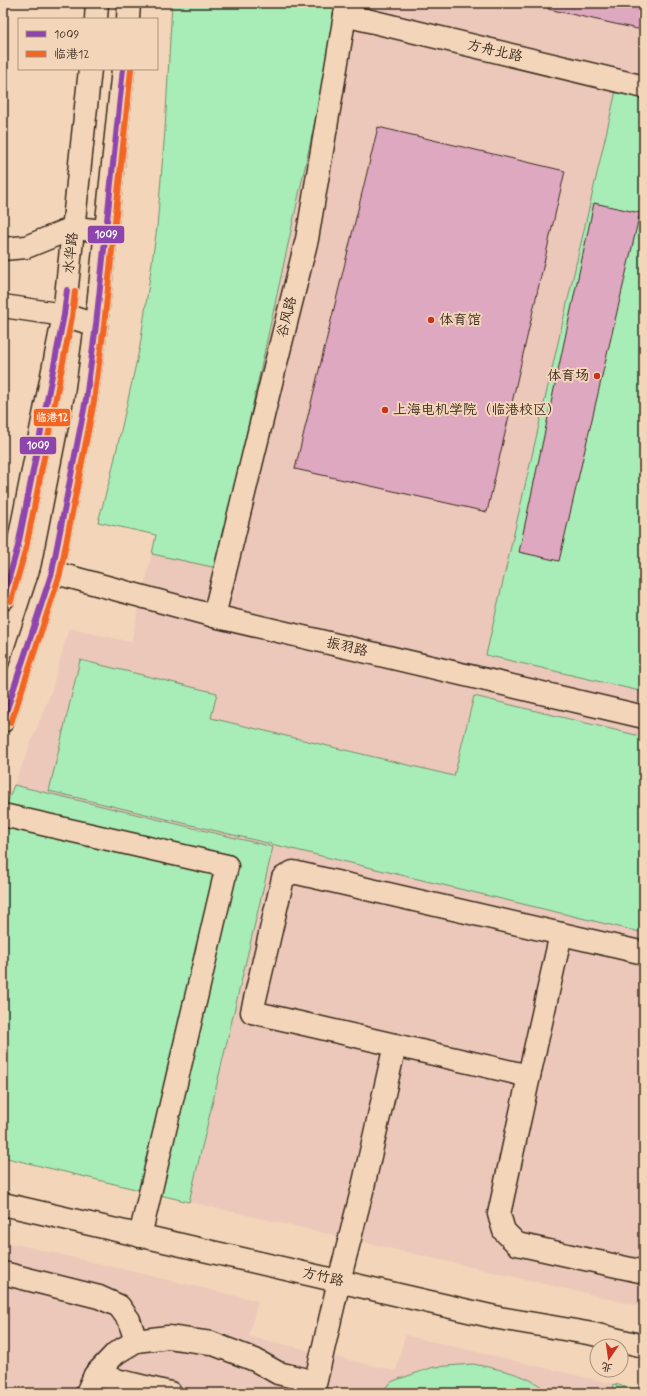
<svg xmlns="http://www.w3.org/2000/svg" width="647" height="1396" font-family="Mynerve,'LXGW WenKai TC',sans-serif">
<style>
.built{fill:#ecc8bb}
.green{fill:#a8edb8;stroke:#728c6b}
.building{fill:#dda8c0;stroke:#3b2a1e}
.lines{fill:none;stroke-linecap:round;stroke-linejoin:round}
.minor-casing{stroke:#3b2a1e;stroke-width:25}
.minor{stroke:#f3d6b9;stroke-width:22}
.bus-1-casing{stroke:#f3d6b9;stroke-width:9}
.bus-2-casing{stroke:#f3d6b9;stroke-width:9}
.bus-1{stroke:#8e44ad;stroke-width:6}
.bus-2{stroke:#f26522;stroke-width:6}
.poi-dot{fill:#c8321e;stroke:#f3d6b9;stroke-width:1.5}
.labels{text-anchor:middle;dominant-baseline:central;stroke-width:4;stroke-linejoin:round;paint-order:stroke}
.street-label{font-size:14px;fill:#3b2a1e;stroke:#f3d6b9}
.poi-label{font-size:14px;fill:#3b2a1e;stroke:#f3d6b9;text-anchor:start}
.line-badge{stroke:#f3d6b9;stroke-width:1.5}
.badge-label{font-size:11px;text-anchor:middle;font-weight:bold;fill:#fff}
</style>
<rect width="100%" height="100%" fill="#f3d6b9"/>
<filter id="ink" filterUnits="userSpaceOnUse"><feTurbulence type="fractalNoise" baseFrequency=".025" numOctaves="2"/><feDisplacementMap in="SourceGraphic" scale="8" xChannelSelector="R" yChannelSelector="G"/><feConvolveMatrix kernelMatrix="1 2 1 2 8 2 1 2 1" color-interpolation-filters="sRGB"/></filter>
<g filter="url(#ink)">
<g class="built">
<polygon points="172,3 644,3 644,1307 189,1202 273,848 14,785 52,689 69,628 131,642 156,535 98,522 111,475 140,346 157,227 165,130"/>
<polygon points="3,1241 258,1301 249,1336 396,1371 405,1335 644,1391 644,1393 3,1393"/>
</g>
<g class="green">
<polygon points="172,3 340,3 339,12 217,568 152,554 156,535 98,522 111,475 140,346 157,227 165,130"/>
<polygon points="616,91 644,97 644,692 486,655"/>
<polygon points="80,660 217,693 211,718 454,776 474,696 644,737 644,933 49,791"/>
<polygon points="14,785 273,847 189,1202 3,1157 3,813"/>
<path d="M 473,1364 C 497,1369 531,1374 548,1393 L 379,1393 L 393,1381 L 434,1367 Z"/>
<polygon points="614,1384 644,1391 644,1393 612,1393"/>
</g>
<g class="building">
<polygon points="549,3 644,3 644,22 642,30 548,9"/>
<polygon points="378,127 565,171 487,512 295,469"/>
<polygon points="594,203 640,213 559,561 519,552"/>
</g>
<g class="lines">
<g class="minor-casing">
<g id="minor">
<polyline points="345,15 644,87"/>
<polyline points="96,19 97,3"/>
<polyline points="128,19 129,3"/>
<polyline points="3,249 26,247 73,228 106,231"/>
<polyline points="3,306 64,315 96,325"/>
<polyline points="52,572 214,616 644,717"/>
<polyline points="3,599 18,546 64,315 90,69"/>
<polyline points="214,616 272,379 307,239 347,3"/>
<polyline points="3,721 52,572 86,399 96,325 123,69"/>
<polyline points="3,815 227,866 140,1236"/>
<polyline points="561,934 529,1076 499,1214 504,1231 517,1244 644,1272"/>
<polyline points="529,1076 252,1012 283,878 293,872 644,953"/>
<polyline points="3,1204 499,1318 593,1334 644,1346"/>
<polyline points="3,1273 99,1297 119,1306 129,1320 136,1341"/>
<polyline points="95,1375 116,1353 136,1341 168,1337 211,1343 255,1360 278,1373 315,1382"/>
<polyline points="87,1393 95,1375 170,1393"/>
<polyline points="313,1393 339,1281 363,1187 395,1045"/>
</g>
</g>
<use href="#minor" class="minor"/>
<g class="bus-1-casing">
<g id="bus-1">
<polyline points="3,599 18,546 64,315 67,290"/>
<polyline points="3,721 52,572 86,399 96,325 123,69"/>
</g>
</g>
<g class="bus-2-casing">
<g id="bus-2">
<polyline points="11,601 26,548 72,317 75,291"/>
<polyline points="11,723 60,574 94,401 104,326 131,70"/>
</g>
</g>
<use href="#bus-1" class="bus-1"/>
<use href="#bus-2" class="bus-2"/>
</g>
</g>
<g class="poi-dot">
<circle cx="431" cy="320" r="4"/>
<circle cx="597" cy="376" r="4"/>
<circle cx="385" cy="410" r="4"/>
</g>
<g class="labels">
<g class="street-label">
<text transform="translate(495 51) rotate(13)">方舟北路</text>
<text transform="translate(71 253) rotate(-84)">水华路</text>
<text transform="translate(287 317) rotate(-76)">谷风路</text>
<text transform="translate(347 647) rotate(13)">振羽路</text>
<text transform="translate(323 1277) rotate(13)">方竹路</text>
</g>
<g class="poi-label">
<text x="439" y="320">体育馆</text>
<text x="589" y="376" text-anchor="end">体育场</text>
<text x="393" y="410">上海电机学院（临港校区）</text>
</g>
</g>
<g class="line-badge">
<rect x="87" y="225" width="38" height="19" rx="4" fill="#8e44ad"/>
<rect x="33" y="408" width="38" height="19" rx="4" fill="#f26522"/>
<rect x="19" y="436" width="38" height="19" rx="4" fill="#8e44ad"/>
</g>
<g class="badge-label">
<text x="106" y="238">1009</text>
<text x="52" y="421">临港12</text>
<text x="38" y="449">1009</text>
</g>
<rect width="647" height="1396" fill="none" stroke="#f3d6b9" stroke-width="16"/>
<rect x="8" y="8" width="631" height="1380" fill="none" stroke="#3b2a1e" stroke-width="1.5" filter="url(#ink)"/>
<rect x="18" y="18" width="140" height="52" fill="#f3d6b9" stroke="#a9917b"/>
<rect x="26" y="31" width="20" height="6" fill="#8e44ad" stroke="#a9917b"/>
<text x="54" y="38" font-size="12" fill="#3b2a1e">1009</text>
<rect x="26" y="51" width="20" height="6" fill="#f26522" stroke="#a9917b"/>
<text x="54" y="58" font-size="12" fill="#3b2a1e">临港12</text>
<g transform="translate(609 1358) rotate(193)"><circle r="19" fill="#f3d6b9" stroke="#a9917b"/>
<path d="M0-3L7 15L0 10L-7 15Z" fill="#c8321e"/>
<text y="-6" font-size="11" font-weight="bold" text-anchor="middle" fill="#3b2a1e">北</text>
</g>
</svg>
